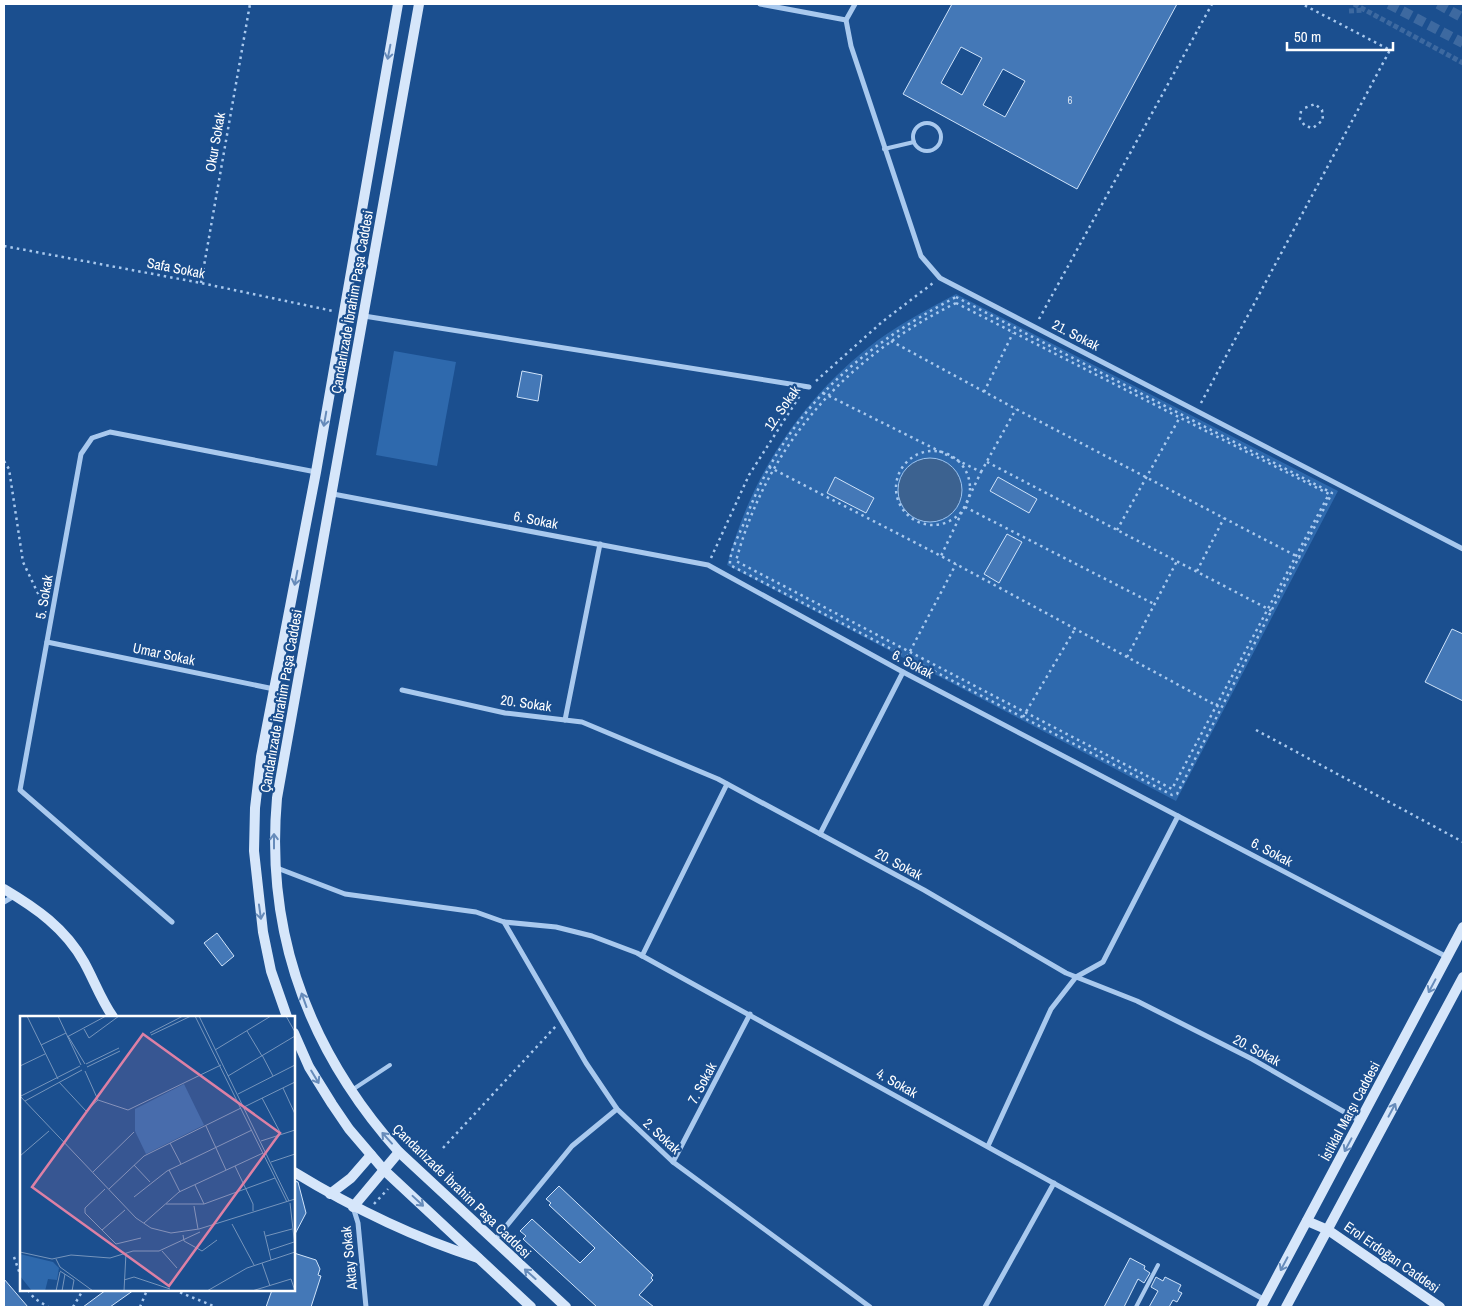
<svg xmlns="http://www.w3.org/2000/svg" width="1467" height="1311" font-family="'Archivo Narrow',sans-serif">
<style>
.green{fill:#2e69ad}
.water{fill:#3c6290;stroke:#9cc4f0}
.building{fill:#4478b7;stroke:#cfe3fa;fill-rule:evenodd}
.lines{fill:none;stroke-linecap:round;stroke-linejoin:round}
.street-tunnel{stroke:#3d69a0;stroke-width:5;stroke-dasharray:5 2.5;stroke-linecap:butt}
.secondary-tunnel{stroke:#3d69a0;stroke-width:10;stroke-dasharray:10 5;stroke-linecap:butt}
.path{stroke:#a9c9ee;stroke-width:2.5;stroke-dasharray:2.5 4;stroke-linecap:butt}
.lane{stroke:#a9c9ee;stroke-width:4}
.street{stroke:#a9c9ee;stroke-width:5}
.secondary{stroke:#d6e6fa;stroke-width:10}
.oneway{stroke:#668bba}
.labels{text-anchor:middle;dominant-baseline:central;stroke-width:4.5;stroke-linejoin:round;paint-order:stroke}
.number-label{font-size:11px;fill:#d0dded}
.street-label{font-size:14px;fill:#fff;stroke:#1b4f8f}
.inset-road{fill:none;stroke:#7695bc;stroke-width:1}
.view{fill:#dd80a5;fill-opacity:0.15;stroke:#dd80a5;stroke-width:2.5}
.inset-edge{fill:none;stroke:#fff;stroke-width:2.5}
</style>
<rect width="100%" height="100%" fill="#1b4f8f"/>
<g class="green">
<path d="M 956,294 L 1338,491 L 1176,801 L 727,565 C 751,475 803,396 878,340 C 903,322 930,308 956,294 Z"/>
<polygon points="394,351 456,362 437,466 376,455"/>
</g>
<circle class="water" cx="930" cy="490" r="32"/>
<g class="building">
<path d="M 952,4 L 1177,4 L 1077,189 L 903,94 ZM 961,47 L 982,58 L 962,95 L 941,83 ZM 1003,69 L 1025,81 L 1005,117 L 983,105 Z"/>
<polygon points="522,371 542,375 538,401 517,397"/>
<polygon points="835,477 874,498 866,513 827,493"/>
<polygon points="998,477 1037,499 1029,513 990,491"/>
<polygon points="1007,534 1022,542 999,583 984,574"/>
<polygon points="1452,629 1463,634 1463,701 1425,682"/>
<polygon points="217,933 234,956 222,966 204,943"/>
<polygon points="294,1181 298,1182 306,1213 294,1236"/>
<polygon points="559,1186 653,1275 651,1278 653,1280 639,1295 654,1307 597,1307 523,1239 526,1236 520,1231 532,1219 580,1263 595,1248 549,1205 551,1203 546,1199"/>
<polygon points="294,1253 316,1260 320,1269 318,1275 321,1276 311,1307 266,1307 272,1290 294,1290"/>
<polygon points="1130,1258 1145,1266 1144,1269 1150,1273 1144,1283 1138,1279 1124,1307 1104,1307"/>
<polygon points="1156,1277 1163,1281 1165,1277 1181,1285 1178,1291 1182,1293 1177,1302 1173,1300 1169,1307 1149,1307 1158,1291 1151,1287"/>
<polygon points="4,1279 28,1307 4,1307"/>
<polygon points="106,1290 134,1290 110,1307 83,1307"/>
</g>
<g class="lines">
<g class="street-tunnel">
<polyline points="1354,4 1463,63"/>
<polyline points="1349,11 1364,10"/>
</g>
<g class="secondary-tunnel">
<polyline points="1389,4 1463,43"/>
<polyline points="1438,4 1463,18"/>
</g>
<g class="path">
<polyline points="1301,111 1300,119 1305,126 1313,128 1323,120 1322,110 1315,104 1302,109"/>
<polyline points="4,246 201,283 333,311"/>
<polyline points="201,283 250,4"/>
<path d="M 956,297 L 1332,493 L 1177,794 L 1172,795 L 730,565 C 729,551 741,532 746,518 C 786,412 857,349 956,297 Z"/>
<path d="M 956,303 L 1329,494 L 1172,789 L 736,561 C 768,443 847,357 956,303 Z"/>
<polyline points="1039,319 1212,4"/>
<polyline points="891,341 1016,409 1300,558"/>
<polyline points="816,381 882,322 933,283"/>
<polyline points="984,392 1013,333"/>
<polyline points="823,393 981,472 941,556"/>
<polyline points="1201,403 1390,50 1302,4"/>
<circle cx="933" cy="488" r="37"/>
<polyline points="4,461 9,469 23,562 43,604"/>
<polyline points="987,462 1272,611"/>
<polyline points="769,467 941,556 1221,708"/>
<polyline points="981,472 1016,409"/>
<polyline points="965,507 1154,604"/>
<polyline points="1117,530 1180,417"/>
<polyline points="711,558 749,475 801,394"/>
<polyline points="1197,571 1224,518"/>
<polyline points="907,657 956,564"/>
<polyline points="1127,657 1177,561"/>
<polyline points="1023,717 1075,629"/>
<polyline points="1256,730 1463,842"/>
<polyline points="443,1148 556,1026"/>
<polyline points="374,1204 388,1189"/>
<polyline points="14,1257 21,1277"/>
<polyline points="28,1290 34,1298 48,1307"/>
<polyline points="174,1290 216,1307"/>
<polyline points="73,1307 83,1290"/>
<polyline points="140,1307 147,1290"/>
</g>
<g class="lane">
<circle cx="927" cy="137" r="14"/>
<polyline points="884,149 914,142"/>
<polyline points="352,1090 390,1065"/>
<polyline points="1136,1307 1158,1265"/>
</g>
<g class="street">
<polyline points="760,4 846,20"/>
<polyline points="855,4 846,20 851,46 921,256 940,278 1463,549"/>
<polyline points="364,316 809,387"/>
<polyline points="333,494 708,565 903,672 1447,957"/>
<polyline points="47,642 274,689"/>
<polyline points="402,690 505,713 582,722 718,779 924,890 1066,973 1137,1001 1252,1059 1360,1121"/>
<polyline points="565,720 600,544"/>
<polyline points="820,834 903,672"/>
<polyline points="277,868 345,894 476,912 504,922 556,927 592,936 637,953 1265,1300"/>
<polyline points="4,902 14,896"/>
<polyline points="172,922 20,790 81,454 92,438 110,432 316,472"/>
<polyline points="504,922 586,1063 617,1109 673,1162 870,1307"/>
<polyline points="642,956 727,784"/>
<polyline points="988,1146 1051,1009 1076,977 1103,962 1178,816"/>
<polyline points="673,1162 750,1014"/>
<polyline points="353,1207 358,1223 366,1307"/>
<polyline points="494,1241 572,1146 617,1109"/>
<polyline points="985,1307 1054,1183"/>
</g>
<g class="secondary">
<path d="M 419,4 L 277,798 C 265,934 308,1050 399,1152 L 566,1307"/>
<path d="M 4,889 C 36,908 65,928 84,962 C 94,980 101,1000 113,1017"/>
<polyline points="287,1017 271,971 263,932 254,851 255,808 261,757 316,472 398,4"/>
<polyline points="294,1033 309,1067 332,1104 349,1129 384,1170 531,1307"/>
<path d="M 294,1172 C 353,1208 412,1237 478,1258"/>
<polyline points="330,1194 351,1178 371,1155"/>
<polyline points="353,1207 399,1152"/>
<polyline points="1307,1221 1328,1230 1440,1307"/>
<polyline points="1261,1307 1463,927"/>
<polyline points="1286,1307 1463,977"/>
</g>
</g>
<defs><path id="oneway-shaft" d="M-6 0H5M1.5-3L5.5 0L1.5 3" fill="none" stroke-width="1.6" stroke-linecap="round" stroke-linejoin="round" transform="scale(1.25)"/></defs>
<g class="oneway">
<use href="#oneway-shaft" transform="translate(389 52) rotate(101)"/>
<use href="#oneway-shaft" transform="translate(325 419) rotate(100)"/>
<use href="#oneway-shaft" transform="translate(296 578) rotate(101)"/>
<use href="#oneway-shaft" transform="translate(274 841) rotate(-90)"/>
<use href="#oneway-shaft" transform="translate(260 912) rotate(82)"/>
<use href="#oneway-shaft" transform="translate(1432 986) rotate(118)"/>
<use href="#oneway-shaft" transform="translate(304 1000) rotate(-110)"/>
<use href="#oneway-shaft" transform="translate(315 1077) rotate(59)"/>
<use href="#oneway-shaft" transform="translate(1392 1110) rotate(-62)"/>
<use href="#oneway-shaft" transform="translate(387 1138) rotate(-132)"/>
<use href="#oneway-shaft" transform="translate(1348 1145) rotate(118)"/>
<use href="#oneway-shaft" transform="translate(418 1201) rotate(43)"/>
<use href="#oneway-shaft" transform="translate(1284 1264) rotate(118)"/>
<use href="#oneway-shaft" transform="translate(530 1274) rotate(-138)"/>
</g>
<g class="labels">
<g class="number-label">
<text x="1070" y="100">6</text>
</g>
<g class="street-label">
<text transform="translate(215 142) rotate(-80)">Okur Sokak</text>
<text transform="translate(176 268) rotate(11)">Safa Sokak</text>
<text transform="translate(352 302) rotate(-80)">Çandarlızade İbrahim Paşa Caddesi</text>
<text transform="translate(1076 335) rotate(27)">21. Sokak</text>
<text transform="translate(782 408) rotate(-55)">12. Sokak</text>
<text transform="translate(536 520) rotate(11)">6. Sokak</text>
<text transform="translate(44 597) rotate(-80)">5. Sokak</text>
<text transform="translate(164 654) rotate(12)">Umar Sokak</text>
<text transform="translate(913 664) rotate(28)">6. Sokak</text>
<text transform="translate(281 701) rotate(-80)">Çandarlızade İbrahim Paşa Caddesi</text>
<text transform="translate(526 703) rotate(8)">20. Sokak</text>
<text transform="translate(1272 852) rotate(28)">6. Sokak</text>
<text transform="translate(899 864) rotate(28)">20. Sokak</text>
<text transform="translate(1257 1050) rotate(28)">20. Sokak</text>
<text transform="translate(702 1083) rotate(-62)">7. Sokak</text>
<text transform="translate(897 1083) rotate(29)">4. Sokak</text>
<text transform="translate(1350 1111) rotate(-62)">İstiklal Marşı Caddesi</text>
<text transform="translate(662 1136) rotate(43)">2. Sokak</text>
<text transform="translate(462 1191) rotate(44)">Çandarlızade İbrahim Paşa Caddesi</text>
<text transform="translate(1392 1257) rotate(35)">Erol Erdoğan Caddesi</text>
<text transform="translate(349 1258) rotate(-96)">Aktay Sokak</text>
</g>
</g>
<g transform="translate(20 1016)">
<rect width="275" height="275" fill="#1b4f8f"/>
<path d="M 164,68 L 184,109 L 126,138 L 115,115 L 115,93 ZM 0,238 L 33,246 L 39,252 L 37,264 L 28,263 L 25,275 L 12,275 L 0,260 Z" fill="#2e69ad"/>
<path class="inset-road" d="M 7,0 L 38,63M 38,0 L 61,49M 175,0 L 267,186M 179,0 L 269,185M 266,0 L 275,16M 64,13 L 69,22 L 99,0M 227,15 L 242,40M 130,17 L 163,0M 131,19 L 171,0M 48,20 L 65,48M 47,21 L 86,0M 21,29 L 46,17M 195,34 L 251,0M 242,39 L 253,60M 66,48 L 99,32M 0,50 L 25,38M 67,51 L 100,35M 65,55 L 78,84 L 108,94 L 201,49M 208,60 L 275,20M 39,66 L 66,95 L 78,84M 263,72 L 275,98M 218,78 L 275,49M 0,80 L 116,202 L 131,212 L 151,217 L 179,213 L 275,183M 1,80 L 60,50M 242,82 L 261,118M 5,85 L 62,54M 224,91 L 275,66M 186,110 L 206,154M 241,125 L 275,114M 150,127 L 161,148M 0,140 L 29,115M 251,146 L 275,138M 114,149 L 130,166M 215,150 L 233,188 L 233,195M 149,154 L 160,176M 73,156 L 114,116M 175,169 L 184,188M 85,173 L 65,192 L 65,197 L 96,228 L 121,222M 89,173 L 124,140 L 221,92M 114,181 L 147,155 L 232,114M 270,187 L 275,231M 146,188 L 184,188 L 255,162M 174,190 L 178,213M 124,207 L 159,176 L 243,137M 212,208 L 234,249M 82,214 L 105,194M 244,215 L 251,244M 163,219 L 164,225 L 182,235 L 197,224M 246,220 L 272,213M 250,234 L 274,226M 142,235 L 157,252M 0,236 L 32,243 L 51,239 L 90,242 L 113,235 L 139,235 L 180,216M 36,243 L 40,251 L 73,275M 242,247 L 250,270M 40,255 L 54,264 L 52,275M 104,264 L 114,261 L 150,273M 36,275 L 40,256M 42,275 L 45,258M 104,275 L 106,237M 187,275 L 227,252 L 275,236M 232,275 L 271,263 L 275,275"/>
<path class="view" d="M 123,18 L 260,117 L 149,270 L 12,171 Z"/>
<rect width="275" height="275" class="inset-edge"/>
</g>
<rect width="1467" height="1311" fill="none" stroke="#ffffff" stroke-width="10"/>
<path d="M1287 42v8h106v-8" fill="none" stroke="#ffffff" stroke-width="2.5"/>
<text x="1294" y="42" font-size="15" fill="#ffffff" stroke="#1b4f8f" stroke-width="4" paint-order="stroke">50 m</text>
</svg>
